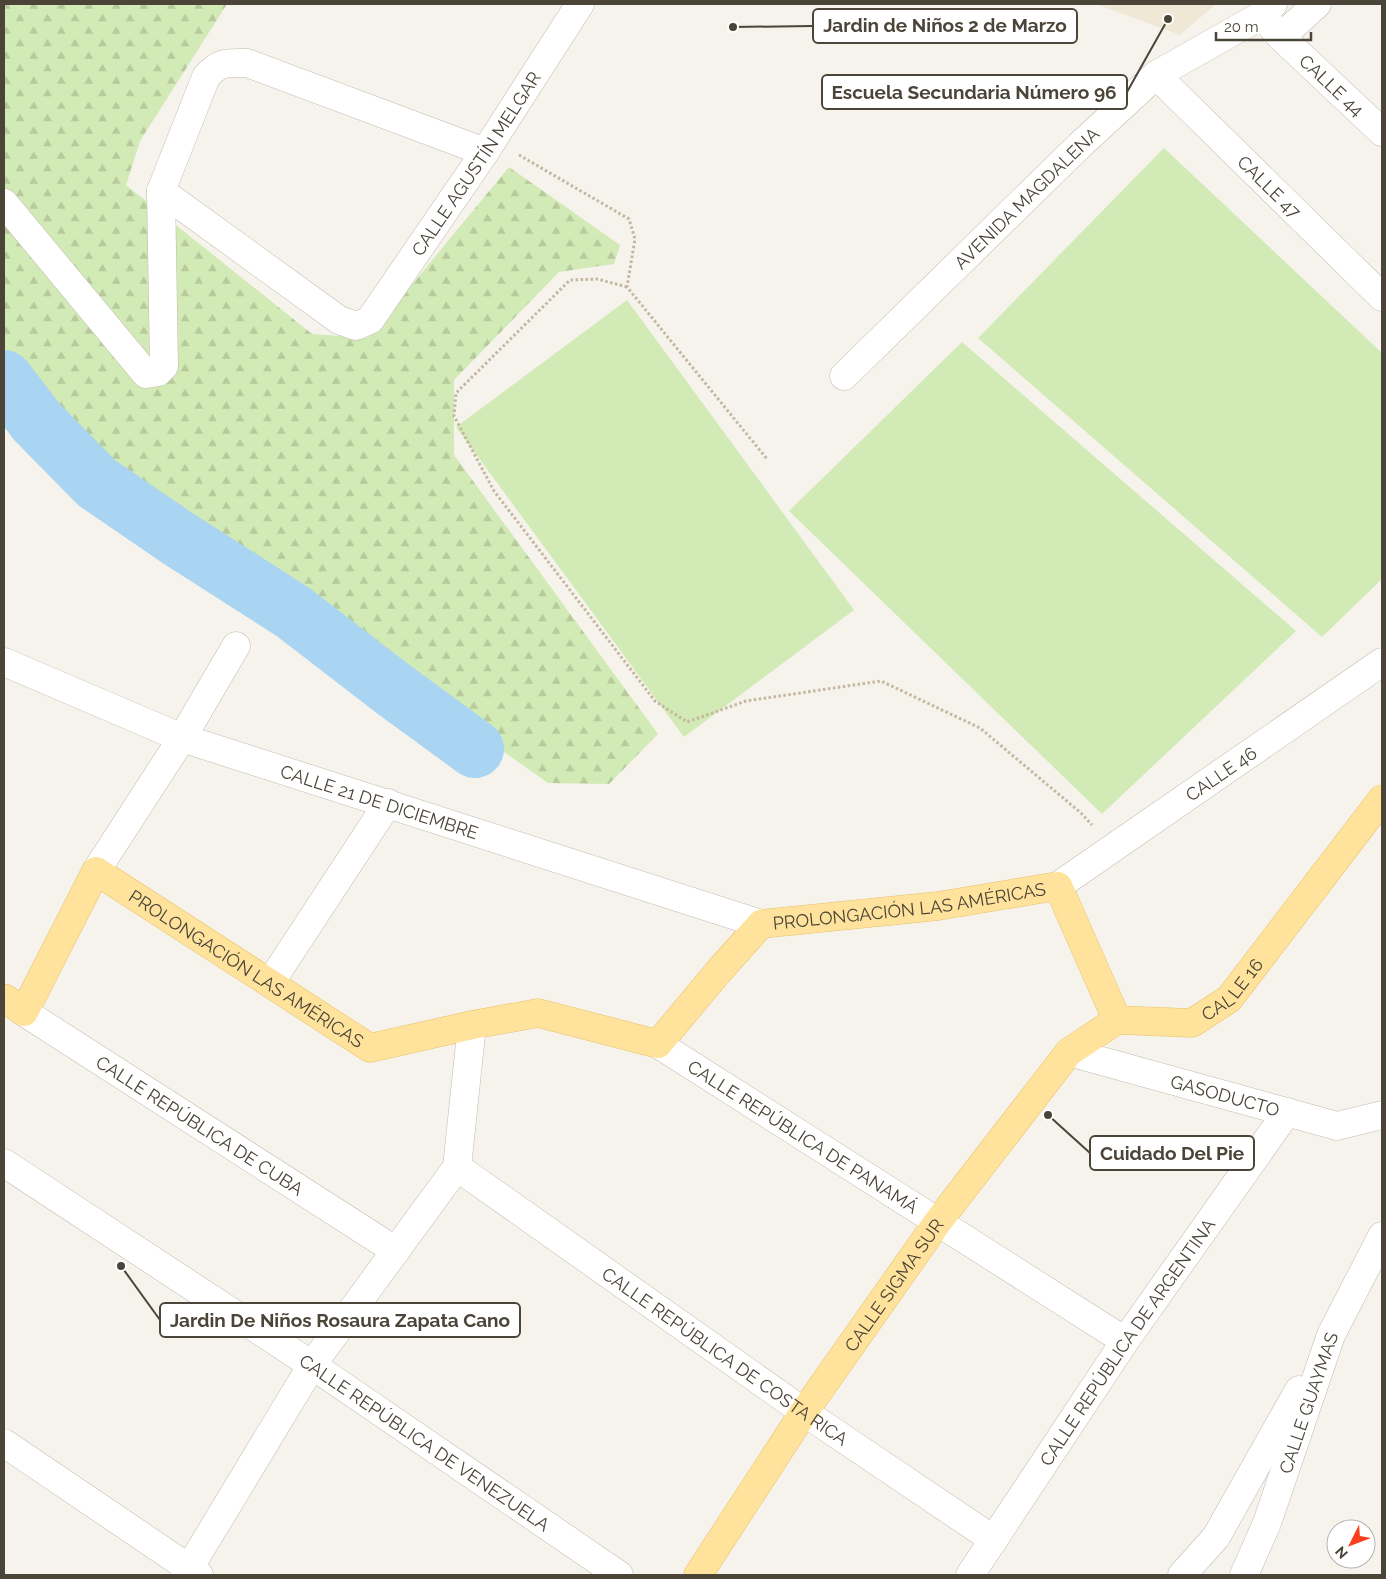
<svg xmlns="http://www.w3.org/2000/svg" width="1386" height="1579" font-family="Raleway,sans-serif">
<style>
.education{fill:#efe8d6}
.grass{fill:#d2eab5}
.forest{fill:url(#forest-firs)}
.lines{fill:none;stroke-linecap:round;stroke-linejoin:round}
.river{stroke:#a9d4f2;stroke-width:58}
.minor-casing{stroke:#c2bbae;stroke-width:29}
.major-casing{stroke:#e6c16a;stroke-width:29}
.path{stroke:#c4b79f;stroke-width:3;stroke-dasharray:2.5 2.5;stroke-linecap:butt}
.minor{stroke:#fff;stroke-width:28}
.major{stroke:#ffe39c;stroke-width:28}
.labels{text-anchor:middle;dominant-baseline:central;stroke-width:5;stroke-linejoin:round;paint-order:stroke}
.street-label{font-size:18px;fill:#4b4439;stroke:#fff}
.leader{fill:none;stroke:#4b4439;stroke-width:2}
.callout-dot{fill:#4b4439;stroke:#fff;stroke-width:2}
.callout{fill:#fff;stroke:#4b4439;stroke-width:2}
.callout-label{font-size:19px;text-anchor:middle;font-weight:bold;fill:#4b4439}
</style>
<defs>
<pattern id="forest-firs" width="22" height="20" patternUnits="userSpaceOnUse" patternTransform="scale(1.25)"><rect width="22" height="20" fill="#d2eab5"/><path d="M5 1l3.5 6h-7zM16 11l3.5 6h-7z" fill="#b6ca9c"/></pattern>
</defs>
<rect width="100%" height="100%" fill="#f6f3ec"/>
<polygon class="education" points="1096,4 1216,4 1180,35"/>
<g class="grass">
<polygon points="1164,148 1382,353 1382,579 1322,637 978,338"/>
<polygon points="627,300 854,610 684,737 456,427"/>
<polygon points="962,342 1296,631 1102,814 789,511"/>
</g>
<polygon class="forest" points="4,4 227,4 140,141 126,185 312,334 368,338 509,167 620,245 614,264 559,272 454,380 454,455 658,734 609,784 548,783 449,713 285,581 76,445 4,360"/>
<g class="lines">
<polyline class="river" points="4,379 37,422 97,483 179,539 293,612 393,689 475,749"/>
<g class="minor-casing">
<g id="minor">
<path id="s1" d="M 1262,15 L 1281,37 L 1382,132"/>
<polyline points="1281,37 1317,4"/>
<path id="s2" d="M 1156,75 L 1382,297"/>
<path id="s3" d="M 161,191 L 339,320 L 356,326 L 370,320 L 485,152 L 580,4"/>
<path d="M 4,203 L 146,374 L 158,372 L 164,366 L 161,191 L 206,77 C 220,61 227,63 247,63 L 485,152"/>
<path id="s4" d="M 844,376 L 1079,146 L 1156,75 L 1262,15 L 1273,4"/>
<path id="s5" d="M 4,662 L 182,738 L 761,924"/>
<polyline points="96,871 182,738 236,646"/>
<path id="s6" d="M 1058,886 L 1382,662"/>
<polyline points="270,983 388,803"/>
<path id="s7" d="M 24,1012 L 396,1251"/>
<path id="s8" d="M 658,1044 L 1125,1341"/>
<path id="s9" d="M 1069,1052 L 1337,1126 L 1382,1115"/>
<path id="s10" d="M 4,1163 L 312,1365 L 619,1575"/>
<path id="s11" d="M 457,1167 L 804,1412 L 994,1540"/>
<polyline points="4,1443 199,1575"/>
<polyline points="185,1575 312,1365 457,1167 472,1025"/>
<path id="s12" d="M 970,1575 L 1125,1341 L 1287,1112"/>
<polyline points="1182,1575 1216,1537 1299,1390"/>
<path id="s13" d="M 1244,1575 L 1267,1523 L 1331,1335 L 1382,1236"/>
</g>
</g>
<g class="major-casing">
<g id="major">
<path id="s14" d="M 4,998 L 24,1012 L 96,871 L 370,1048 L 472,1025 L 538,1013 L 658,1044 L 718,972 L 761,924 L 938,906 L 1058,886 L 1117,1020"/>
<path id="s15" d="M 1117,1020 L 1192,1023 L 1229,999 L 1382,799"/>
<path id="s16" d="M 698,1575 L 804,1412 L 937,1223 L 1069,1052 L 1117,1020"/>
</g>
</g>
<g class="path">
<polyline points="519,155 629,219 635,239 627,287 767,459"/>
<polyline points="627,287 597,279 570,280 456,393 454,416 494,491 655,701 687,722 746,701 881,681 980,728 1081,813 1092,825"/>
</g>
<use href="#minor" class="minor"/>
<use href="#major" class="major"/>
</g>
<g class="labels">
<g class="street-label">
<text stroke="none"><textPath href="#s1" startOffset="99">CALLE 44</textPath></text>
<text stroke="none"><textPath href="#s3" startOffset="442">CALLE AGUSTÍN MELGAR</textPath></text>
<text stroke="none"><textPath href="#s2" startOffset="159">CALLE 47</textPath></text>
<text stroke="none"><textPath href="#s4" startOffset="255">AVENIDA MAGDALENA</textPath></text>
<text stroke="none"><textPath href="#s6" startOffset="198">CALLE 46</textPath></text>
<text stroke="none"><textPath href="#s5" startOffset="401">CALLE 21 DE DICIEMBRE</textPath></text>
<text stroke="none"><textPath href="#s14" startOffset="1112">PROLONGACIÓN LAS AMÉRICAS</textPath></text>
<text stroke="none"><textPath href="#s14" startOffset="362">PROLONGACIÓN LAS AMÉRICAS</textPath></text>
<text stroke="none"><textPath href="#s15" startOffset="128">CALLE 16</textPath></text>
<text stroke="none"><textPath href="#s9" startOffset="162">GASODUCTO</textPath></text>
<text stroke="none"><textPath href="#s7" startOffset="209">CALLE REPÚBLICA DE CUBA</textPath></text>
<text stroke="none"><textPath href="#s8" startOffset="172">CALLE REPÚBLICA DE PANAMÁ</textPath></text>
<text stroke="none"><textPath href="#s16" startOffset="350">CALLE SIGMA SUR</textPath></text>
<text stroke="none"><textPath href="#s12" startOffset="281">CALLE REPÚBLICA DE ARGENTINA</textPath></text>
<text stroke="none"><textPath href="#s11" startOffset="328">CALLE REPÚBLICA DE COSTA RICA</textPath></text>
<text stroke="none"><textPath href="#s13" startOffset="184">CALLE GUAYMAS</textPath></text>
<text stroke="none"><textPath href="#s10" startOffset="505">CALLE REPÚBLICA DE VENEZUELA</textPath></text>
</g>
</g>
<path class="leader" d="M733 27L813 26M1168 19L1127 92M1048 1115L1090 1153M121 1266L160 1320"/>
<g class="callout-dot">
<circle cx="733" cy="27" r="5"/>
<circle cx="1168" cy="19" r="5"/>
<circle cx="1048" cy="1115" r="5"/>
<circle cx="121" cy="1266" r="5"/>
</g>
<g class="callout">
<rect x="813" y="9" width="264" height="34" rx="5"/>
<rect x="822" y="75" width="305" height="34" rx="5"/>
<rect x="1090" y="1136" width="164" height="34" rx="5"/>
<rect x="160" y="1303" width="360" height="34" rx="5"/>
</g>
<g class="callout-label">
<text x="945" y="32">Jardin de Niños 2 de Marzo</text>
<text x="974" y="99">Escuela Secundaria Número 96</text>
<text x="1172" y="1160">Cuidado Del Pie</text>
<text x="340" y="1327">Jardin De Niños Rosaura Zapata Cano</text>
</g>
<rect width="1386" height="1579" fill="none" stroke="#4b4439" stroke-width="10"/>
<g transform="translate(1351 1544) rotate(228)"><circle r="24" fill="#ffffff" stroke="#b7b4b0"/>
<path d="M0-4L9 19L0 12L-9 19Z" fill="#fc3f1d"/>
<text y="-8" font-size="14" font-weight="bold" text-anchor="middle" fill="#4b4439">N</text>
</g>
<path d="M1216 32v8h95v-8" fill="none" stroke="#4b4439" stroke-width="2.5"/>
<text x="1224" y="32" font-size="15" fill="#4b4439" stroke="#ffffff" stroke-width="4" paint-order="stroke">20 m</text>
</svg>
